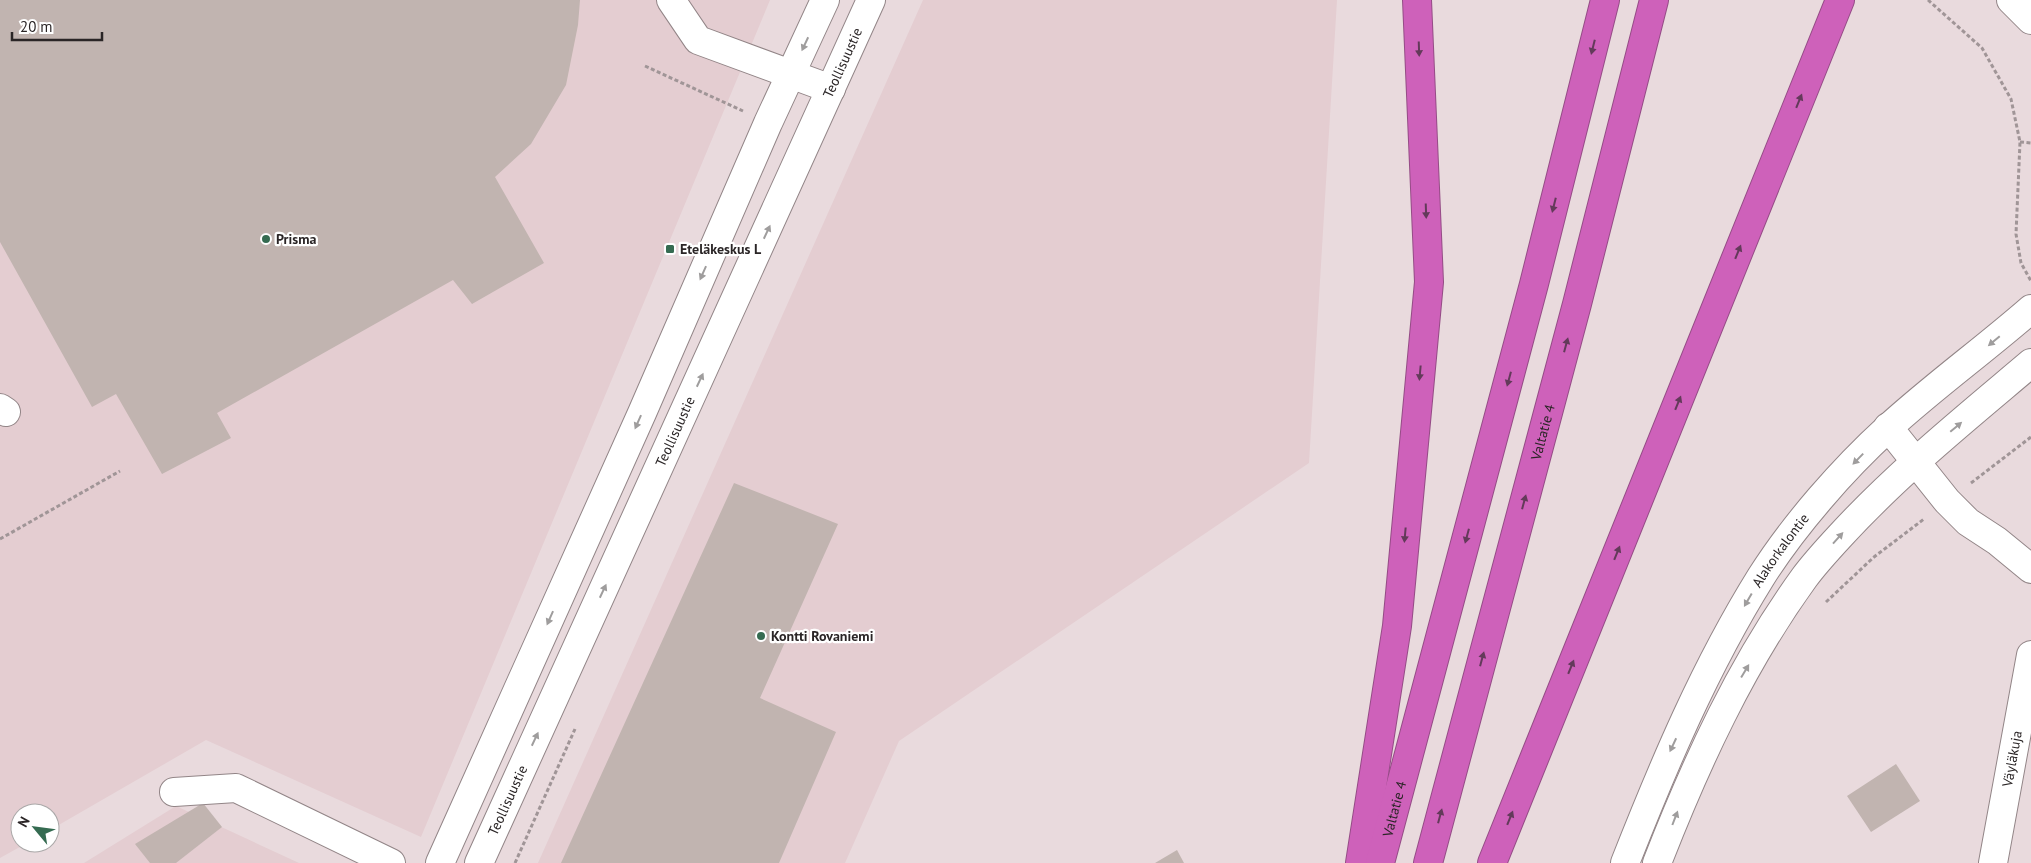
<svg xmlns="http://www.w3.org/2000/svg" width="2031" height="863" font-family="'PT Sans',sans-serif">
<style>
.built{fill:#e4cdd1}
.building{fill:#c1b4b0}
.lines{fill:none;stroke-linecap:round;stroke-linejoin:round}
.minor-casing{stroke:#928587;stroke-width:30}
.highway-casing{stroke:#954c86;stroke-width:30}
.path{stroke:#a09597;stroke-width:3;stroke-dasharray:4 2.5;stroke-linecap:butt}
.minor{stroke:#fff;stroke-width:28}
.highway{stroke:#ce61ba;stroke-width:28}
.oneway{fill:#9f9d9d}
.oneway2{fill:#633a5a}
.poi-dot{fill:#356b51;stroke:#fff;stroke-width:2}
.labels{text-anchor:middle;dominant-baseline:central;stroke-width:4.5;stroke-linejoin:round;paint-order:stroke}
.street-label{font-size:14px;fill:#2a2526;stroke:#fff}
.poi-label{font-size:14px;font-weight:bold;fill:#2a2526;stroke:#fff;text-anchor:start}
</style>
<rect width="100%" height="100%" fill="#e9dadd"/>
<g class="built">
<polygon points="0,0 770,0 421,837 206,740 50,830 50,813 20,813 20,843 27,843 0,858"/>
<polygon points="923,0 1337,0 1309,463 899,741 845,863 538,863"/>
<polygon points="176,806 299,863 84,863"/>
</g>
<g class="building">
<polygon points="0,0 580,0 578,25 566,85 531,144 495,177 544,263 472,304 453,280 217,413 231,438 162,474 116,394 92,407 0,242"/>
<polygon points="734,483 838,524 760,698 836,732 779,863 561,863"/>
<polygon points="1896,764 1920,801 1871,832 1847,796"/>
<polygon points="203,803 222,827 176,863 150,863 135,844"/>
<polygon points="1177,850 1184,863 1155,863"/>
</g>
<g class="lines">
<g class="minor-casing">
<g id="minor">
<polyline points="671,0 698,40 831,89"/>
<polyline points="2011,0 2031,20"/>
<polyline points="0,408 6,412"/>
<polyline points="1888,427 1947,501 1968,522 1997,541 2031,569"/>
<polyline points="174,792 236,788 391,863"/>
<polyline points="440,863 642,413 768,123 825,0"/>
<path id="s1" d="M 479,863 L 871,0"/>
<path id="s2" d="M 1625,863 C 1664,764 1705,667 1761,577 C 1794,525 1843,469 1888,428 C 1934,386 1984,350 2031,309"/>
<path d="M 1657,863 C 1696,763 1741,665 1804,578 C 1815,563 1828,549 1841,535 C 1899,472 1966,418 2031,363"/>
<path id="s3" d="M 1993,863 L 2031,655"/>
</g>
</g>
<g class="highway-casing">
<g id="highway">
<polyline points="1360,863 1397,626 1429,282 1417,0"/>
<path id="s4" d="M 1380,863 L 1534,284 L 1605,0"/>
<path id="s5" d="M 1428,863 L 1577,304 L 1654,0"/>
<polyline points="1492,863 1840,0"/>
</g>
</g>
<g class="path">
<polyline points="1928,0 1982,48 2011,99 2020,142 2016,234 2021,263 2031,281"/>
<polyline points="645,66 743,111"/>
<polyline points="2020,142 2031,143"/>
<polyline points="1971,483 2031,437"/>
<polyline points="0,539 120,471"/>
<polyline points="1826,602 1874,557 1924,519"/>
<polyline points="515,863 575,729"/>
</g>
<use href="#minor" class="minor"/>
<use href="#highway" class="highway"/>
</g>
<defs><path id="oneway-solid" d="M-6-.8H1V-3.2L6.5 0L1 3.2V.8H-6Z" transform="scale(1.25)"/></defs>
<g class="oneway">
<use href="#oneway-solid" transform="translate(805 44) rotate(115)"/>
<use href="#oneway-solid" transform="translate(767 232) rotate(-65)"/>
<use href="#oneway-solid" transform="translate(703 273) rotate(114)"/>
<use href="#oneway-solid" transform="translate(1994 341) rotate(140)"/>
<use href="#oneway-solid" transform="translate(700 380) rotate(-65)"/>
<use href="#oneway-solid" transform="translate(638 422) rotate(114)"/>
<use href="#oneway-solid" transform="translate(1956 427) rotate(-40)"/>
<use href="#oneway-solid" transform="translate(1858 459) rotate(134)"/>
<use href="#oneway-solid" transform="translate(1838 538) rotate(-48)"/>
<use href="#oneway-solid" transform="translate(603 591) rotate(-65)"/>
<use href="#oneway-solid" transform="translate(1748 600) rotate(120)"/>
<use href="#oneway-solid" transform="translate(550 618) rotate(114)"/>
<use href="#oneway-solid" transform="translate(1745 671) rotate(-59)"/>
<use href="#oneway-solid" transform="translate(535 739) rotate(-65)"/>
<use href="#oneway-solid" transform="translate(1673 745) rotate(115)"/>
<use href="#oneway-solid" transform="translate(1675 818) rotate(-69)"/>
</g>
<g class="oneway2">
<use href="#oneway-solid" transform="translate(1593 47) rotate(104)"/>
<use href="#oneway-solid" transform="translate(1419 49) rotate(88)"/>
<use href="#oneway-solid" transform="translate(1799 101) rotate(-68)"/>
<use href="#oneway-solid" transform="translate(1554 205) rotate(104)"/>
<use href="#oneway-solid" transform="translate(1426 211) rotate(88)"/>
<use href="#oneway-solid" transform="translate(1738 252) rotate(-68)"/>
<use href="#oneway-solid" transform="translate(1566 345) rotate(-75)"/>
<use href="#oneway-solid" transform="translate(1420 373) rotate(95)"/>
<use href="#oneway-solid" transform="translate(1509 379) rotate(105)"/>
<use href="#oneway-solid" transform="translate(1678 403) rotate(-68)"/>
<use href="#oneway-solid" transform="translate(1524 502) rotate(-75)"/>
<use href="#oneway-solid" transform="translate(1405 535) rotate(95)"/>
<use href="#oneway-solid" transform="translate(1467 536) rotate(105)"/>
<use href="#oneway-solid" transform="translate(1617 553) rotate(-68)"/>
<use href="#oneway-solid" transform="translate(1482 659) rotate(-75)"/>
<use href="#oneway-solid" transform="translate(1571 667) rotate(-68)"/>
<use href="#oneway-solid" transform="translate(1440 816) rotate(-75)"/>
<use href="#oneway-solid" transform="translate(1510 818) rotate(-68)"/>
</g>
<g class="poi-dot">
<circle cx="266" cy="239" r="5"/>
<rect x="665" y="244" width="10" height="10" rx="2.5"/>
<circle cx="761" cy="636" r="5"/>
</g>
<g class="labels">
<g class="street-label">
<text stroke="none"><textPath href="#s1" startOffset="879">Teollisuustie</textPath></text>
<text stroke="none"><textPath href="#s1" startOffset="474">Teollisuustie</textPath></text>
<text stroke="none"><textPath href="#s5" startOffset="446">Valtatie 4</textPath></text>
<text stroke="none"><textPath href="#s2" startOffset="350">Alakorkalontie</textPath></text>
<text stroke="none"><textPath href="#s3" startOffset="106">Väyläkuja</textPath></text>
<text stroke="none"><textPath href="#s1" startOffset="69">Teollisuustie</textPath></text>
<text stroke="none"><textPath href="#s4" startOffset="56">Valtatie 4</textPath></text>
</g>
<g class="poi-label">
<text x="276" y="239">Prisma</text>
<text x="680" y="249">Eteläkeskus L</text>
<text x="771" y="636">Kontti Rovaniemi</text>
</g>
</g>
<g transform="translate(35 828) rotate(299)"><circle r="24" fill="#ffffff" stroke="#aaa8a8"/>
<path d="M0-4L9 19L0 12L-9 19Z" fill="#356b51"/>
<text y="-8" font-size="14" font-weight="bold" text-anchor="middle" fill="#2a2526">N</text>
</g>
<path d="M12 32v8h90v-8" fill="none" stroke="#2a2526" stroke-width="2.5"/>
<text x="20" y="32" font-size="15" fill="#2a2526" stroke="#ffffff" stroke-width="4" paint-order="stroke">20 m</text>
</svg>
